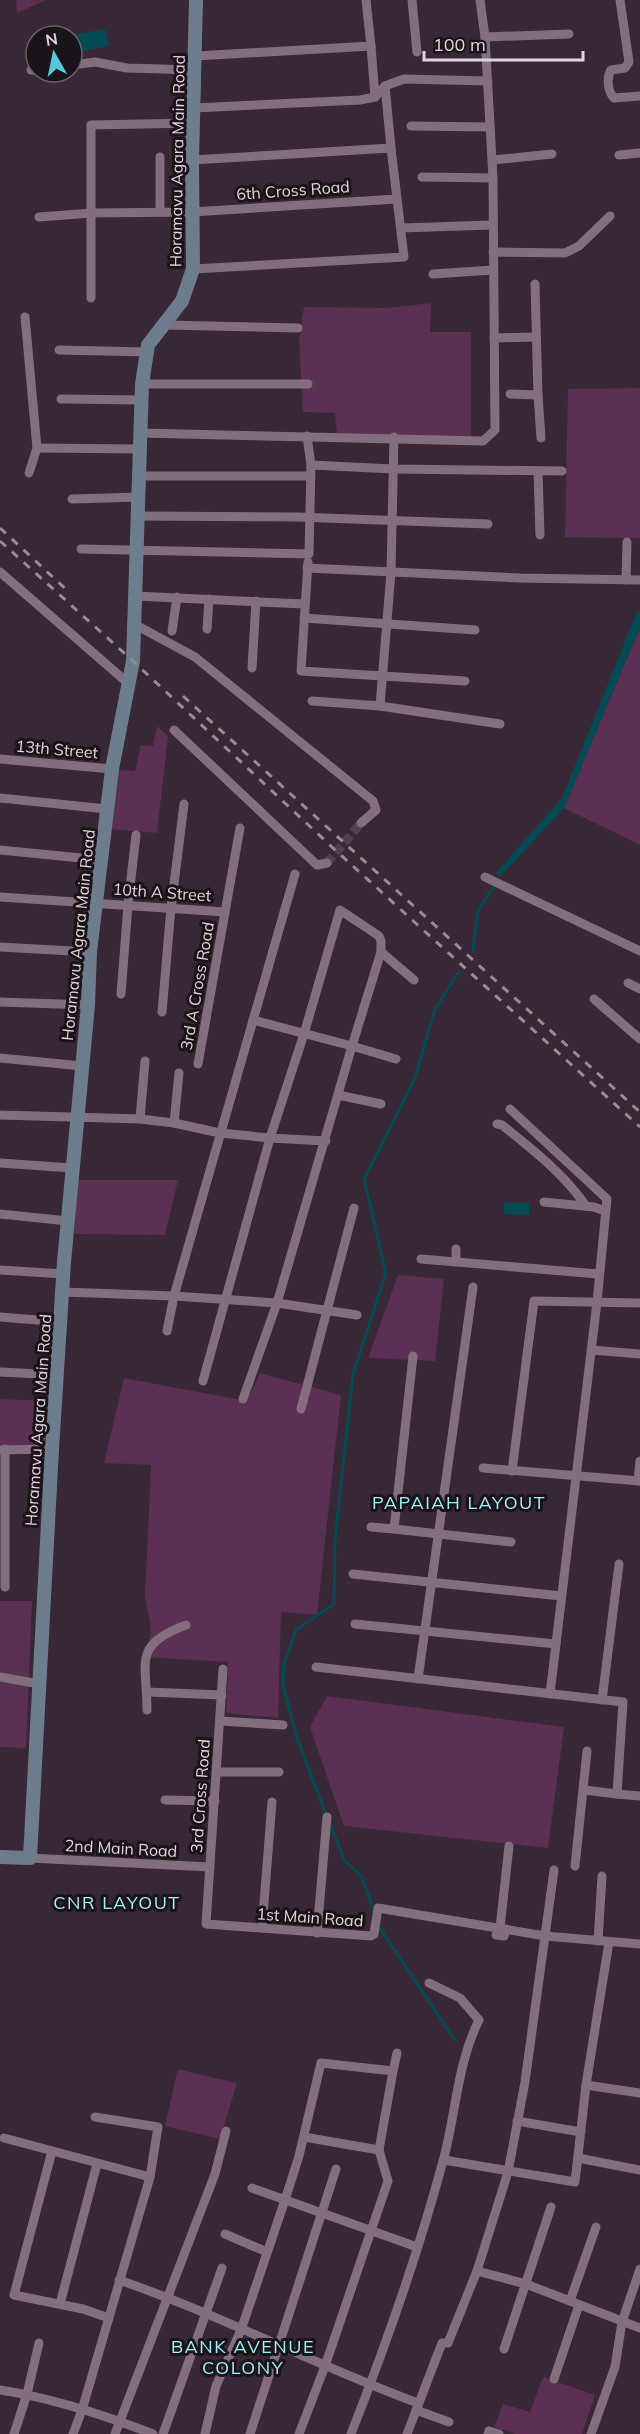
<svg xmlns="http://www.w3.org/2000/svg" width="640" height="2434" font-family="Mulish,sans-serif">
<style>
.green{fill:#5c2f54}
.water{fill:#024b54}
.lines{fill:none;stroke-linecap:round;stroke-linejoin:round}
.stream{stroke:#024b54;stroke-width:3}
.street-tunnel{stroke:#51414e;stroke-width:9;stroke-dasharray:9 4.5;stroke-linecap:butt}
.street{stroke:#836e7e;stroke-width:9}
.secondary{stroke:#6d7d8d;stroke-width:14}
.rail{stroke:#988a94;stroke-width:3;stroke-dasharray:8 8;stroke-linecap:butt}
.labels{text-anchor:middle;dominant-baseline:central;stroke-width:6;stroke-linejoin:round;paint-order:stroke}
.street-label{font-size:16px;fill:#e1d5de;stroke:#1a1319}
.neighbourhood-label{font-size:18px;letter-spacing:1.5px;fill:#9feffc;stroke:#1a1319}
</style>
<rect width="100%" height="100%" fill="#382734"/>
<g class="green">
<polygon points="16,0 46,0 17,13"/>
<polygon points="431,303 430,332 471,332 471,436 337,436 335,413 303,412 299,342 304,307 387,308"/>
<polygon points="640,388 640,538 565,537 568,389"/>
<polygon points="639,630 640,631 640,845 564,808"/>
<polygon points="157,726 168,736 157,833 110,829 118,770 135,771 141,745 153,746"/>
<polygon points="78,1180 178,1180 165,1235 74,1234"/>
<polygon points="398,1275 444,1279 435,1361 368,1358"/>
<polygon points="260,1373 341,1395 317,1615 281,1612 278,1718 226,1713 228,1662 142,1657 146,1657 151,1629 145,1597 151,1465 104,1463 124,1378 247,1401"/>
<polygon points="0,1399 47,1401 45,1449 0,1447"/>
<polygon points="0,1601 32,1601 26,1748 0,1747"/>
<polygon points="327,1696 564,1727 548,1848 344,1826 310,1727"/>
<polygon points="178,2069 237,2083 220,2139 165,2126"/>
<polygon points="543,2377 595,2395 582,2434 516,2434 494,2427 503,2404 530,2412"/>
</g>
<g class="water">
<polygon points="105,29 109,46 72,53 72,36 67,36"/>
<polygon points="640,610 640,627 564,808 500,877 496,873 562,798 636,614"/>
<polygon points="504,1202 529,1203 529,1215 504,1214"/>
</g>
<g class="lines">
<g class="stream">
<polyline points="473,950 478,910 496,883"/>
<polyline points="327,1817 297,1738 283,1685 284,1664 296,1630 334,1604 335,1540 353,1374 386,1273 364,1179 415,1078 435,1009 459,972"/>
<polyline points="330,1823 344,1860 362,1877 374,1912"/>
<polyline points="379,1927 455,2040"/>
</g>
<polyline class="street-tunnel" points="327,863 361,823"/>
<g class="street">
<polyline points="412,0 417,52"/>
<path d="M 620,0 L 629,62 L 625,68 L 611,70 C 606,78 608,92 614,98 L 640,96"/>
<polyline points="485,37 569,34"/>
<polyline points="371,46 375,97"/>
<polyline points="196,56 371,46 366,0"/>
<polyline points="72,65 95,62 127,68 195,70"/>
<polyline points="31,70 36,70"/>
<polyline points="385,86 391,148"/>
<polyline points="194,108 360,100 375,97 385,86 404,79 488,81"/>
<polyline points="411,126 490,127"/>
<polyline points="619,155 640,153"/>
<polyline points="192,160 391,148 404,257 193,269"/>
<polyline points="493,160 552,154"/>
<polyline points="422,177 493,178"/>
<polyline points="160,211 160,157"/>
<polyline points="39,217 92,213 192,212 397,199"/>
<polyline points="401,228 492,225"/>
<polyline points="493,252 565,253 579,246 610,216"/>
<polyline points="433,274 493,270"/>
<polyline points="91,298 91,125 194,123"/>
<polyline points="25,317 37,448 29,473"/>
<polyline points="164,325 298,328"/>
<polyline points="494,338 536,337"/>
<polyline points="59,350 147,352"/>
<polyline points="142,384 308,384"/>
<polyline points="510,394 538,395 535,284"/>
<polyline points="538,395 541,438"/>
<polyline points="61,399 142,400"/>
<polyline points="140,433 483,441 495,430 493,178 485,37 480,0"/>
<polyline points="37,448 140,449"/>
<polyline points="311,465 393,469 562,471"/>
<polyline points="538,472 540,535"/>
<polyline points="140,476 310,476"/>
<polyline points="72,499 139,497"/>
<polyline points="138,516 297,517 488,524"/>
<polyline points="81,549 309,554 311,465 307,436"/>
<polyline points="308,562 301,671 465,681"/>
<polyline points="307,568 520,578 640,580"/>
<polyline points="0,572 129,684"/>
<polyline points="626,580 627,542"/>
<polyline points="135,596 304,604"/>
<polyline points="304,618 475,630"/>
<polyline points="134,624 195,657 373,801 376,810 361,823"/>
<polyline points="207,629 209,599"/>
<polyline points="172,631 177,597"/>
<polyline points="252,668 256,601"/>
<polyline points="312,701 380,706 391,572 394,437"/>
<polyline points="380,706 500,724"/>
<polyline points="174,730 317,865 327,863"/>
<polyline points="0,759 112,769"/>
<polyline points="0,798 107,809"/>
<polyline points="0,850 101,860"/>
<polyline points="485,877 640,951"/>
<polyline points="0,897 225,912"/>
<polyline points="0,947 90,952"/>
<polyline points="628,983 640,989"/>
<polyline points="121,994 128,905 136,835"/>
<polyline points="594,999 640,1039"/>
<polyline points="0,1002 88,1005"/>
<polyline points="162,1012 171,908 184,804"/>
<polyline points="0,1058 82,1066"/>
<polyline points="396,1059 352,1046 381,952 414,980"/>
<polyline points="198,1064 240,828"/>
<polyline points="338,1095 381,1104"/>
<polyline points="510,1109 607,1199 597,1302 550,1694"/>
<polyline points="0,1115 140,1119 174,1123 220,1133 270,1138 326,1141"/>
<polyline points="140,1119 145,1061"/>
<polyline points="174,1123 179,1073"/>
<path d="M 497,1124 L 502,1125 C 532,1149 564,1174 586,1206"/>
<polyline points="0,1163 72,1168"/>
<polyline points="544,1202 594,1207 605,1211"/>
<polyline points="0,1214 68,1221"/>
<polyline points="421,1259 598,1274"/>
<polyline points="456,1262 456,1249"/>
<polyline points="0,1270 64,1274"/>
<polyline points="63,1292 174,1296 277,1303 357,1315"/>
<polyline points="0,1317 62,1322"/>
<polyline points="167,1331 174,1296 295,874"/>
<polyline points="591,1350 640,1354"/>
<polyline points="413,1356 394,1529 511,1542"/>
<polyline points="0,1372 58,1375"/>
<polyline points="203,1381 270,1138 304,1034 340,910 379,936 381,941 381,952"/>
<polyline points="243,1399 277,1303 352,1046 253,1020"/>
<polyline points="301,1409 354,1208"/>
<polyline points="5,1449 5,1587"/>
<polyline points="0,1450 52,1449"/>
<polyline points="483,1468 640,1481"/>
<polyline points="512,1471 534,1301 640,1303"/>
<polyline points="638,1481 640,1461"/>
<polyline points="371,1527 394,1529"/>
<polyline points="353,1574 561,1596"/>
<polyline points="355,1624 556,1644"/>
<polyline points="316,1667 623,1702 617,1794 640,1796"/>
<polyline points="223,1669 206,1924 371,1936 374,1934 378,1908 545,1936 640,1944"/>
<polyline points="0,1677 39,1684"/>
<polyline points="418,1679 473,1287"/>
<polyline points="147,1692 222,1695"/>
<polyline points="602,1700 619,1564"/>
<path d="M 147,1710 C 147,1662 132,1645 186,1625"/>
<polyline points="221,1721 283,1725"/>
<polyline points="217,1772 279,1772"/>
<polyline points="584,1790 617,1794"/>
<polyline points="165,1800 215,1801"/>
<polyline points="30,1858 210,1867"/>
<polyline points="575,1866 587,1751"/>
<polyline points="554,1870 525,2082 508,2172 477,2271 526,2284 640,2328"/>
<polyline points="262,1928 272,1802"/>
<polyline points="500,1928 509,1846"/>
<polyline points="317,1933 327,1817"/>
<polyline points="496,1935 504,1936 506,1929"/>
<polyline points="598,1941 602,1876"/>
<polyline points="393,2071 397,2053"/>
<polyline points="586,2085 640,2093"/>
<polyline points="517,2121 581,2132"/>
<polyline points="304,2137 379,2150"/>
<polyline points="4,2138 150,2177"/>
<polyline points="52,2151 14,2295 83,2309 109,2318"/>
<polyline points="578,2158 640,2170"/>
<polyline points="444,2160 575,2182 586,2085 609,1942"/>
<polyline points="252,2188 417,2247"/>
<polyline points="225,2234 267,2252"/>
<path d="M 119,2280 C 221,2315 317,2366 418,2403"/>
<polyline points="570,2301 596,2227"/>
<polyline points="60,2304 97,2164"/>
<polyline points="504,2349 551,2207"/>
<polyline points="554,2379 579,2305"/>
<path d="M 0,2390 C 52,2398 104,2415 153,2434"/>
<polyline points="416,2410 449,2422"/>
<polyline points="14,2434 27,2394 39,2343"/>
<polyline points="73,2434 82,2410 150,2177 158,2127 95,2117"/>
<polyline points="115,2434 215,2174 226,2131"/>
<polyline points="163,2434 222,2268"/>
<polyline points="205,2434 216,2386 241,2330 285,2200 299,2156 321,2063 393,2071 379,2150 388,2181 325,2366 299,2434"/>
<polyline points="250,2434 336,2169"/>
<path d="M 351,2434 C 386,2345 418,2254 443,2161 C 456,2114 457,2064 479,2020 L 460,1998 L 429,1983"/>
<polyline points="407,2434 442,2343 448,2343 477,2271"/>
<polyline points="488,2434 489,2431 499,2434"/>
<polyline points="591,2434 615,2367 622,2322 640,2269"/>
</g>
<polyline class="secondary" points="0,1857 30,1858 52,1449 64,1262 88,1005 90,952 112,769 133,661 142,384 148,345 182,301 193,269 192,160 196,0"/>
<g class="rail">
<polyline points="0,528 70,593"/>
<polyline points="0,541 133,661 333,848 640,1127"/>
<polyline points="183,696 640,1112"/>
</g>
</g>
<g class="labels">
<g class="street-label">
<text transform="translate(177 161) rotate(-89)">Horamavu Agara Main Road</text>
<text transform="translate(293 190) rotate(-4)">6th Cross Road</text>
<text transform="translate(57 749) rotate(5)">13th Street</text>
<text transform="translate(162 892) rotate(4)">10th A Street</text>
<text transform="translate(78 935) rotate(-84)">Horamavu Agara Main Road</text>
<text transform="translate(197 986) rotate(-80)">3rd A Cross Road</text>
<text transform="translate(38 1420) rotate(-86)">Horamavu Agara Main Road</text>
<text transform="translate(200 1796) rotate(-86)">3rd Cross Road</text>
<text transform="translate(121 1848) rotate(3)">2nd Main Road</text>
<text transform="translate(310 1917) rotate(4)">1st Main Road</text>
</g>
<g class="neighbourhood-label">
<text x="459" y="1502">PAPAIAH LAYOUT</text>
<text x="117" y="1902">CNR LAYOUT</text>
<text x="243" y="2346">BANK AVENUE<tspan x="243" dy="21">COLONY</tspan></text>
</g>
</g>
<g transform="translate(54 54) rotate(351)"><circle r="28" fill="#1a1319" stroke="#6a6168" stroke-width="1.5"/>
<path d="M0-4.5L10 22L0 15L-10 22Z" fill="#53cadc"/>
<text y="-9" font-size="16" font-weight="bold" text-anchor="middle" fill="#e1d5de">N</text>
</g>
<path d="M424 51v9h159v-9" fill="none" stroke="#e1d5de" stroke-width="3"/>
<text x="433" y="51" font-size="18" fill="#e1d5de" stroke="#1a1319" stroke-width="4.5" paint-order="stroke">100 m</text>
</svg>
